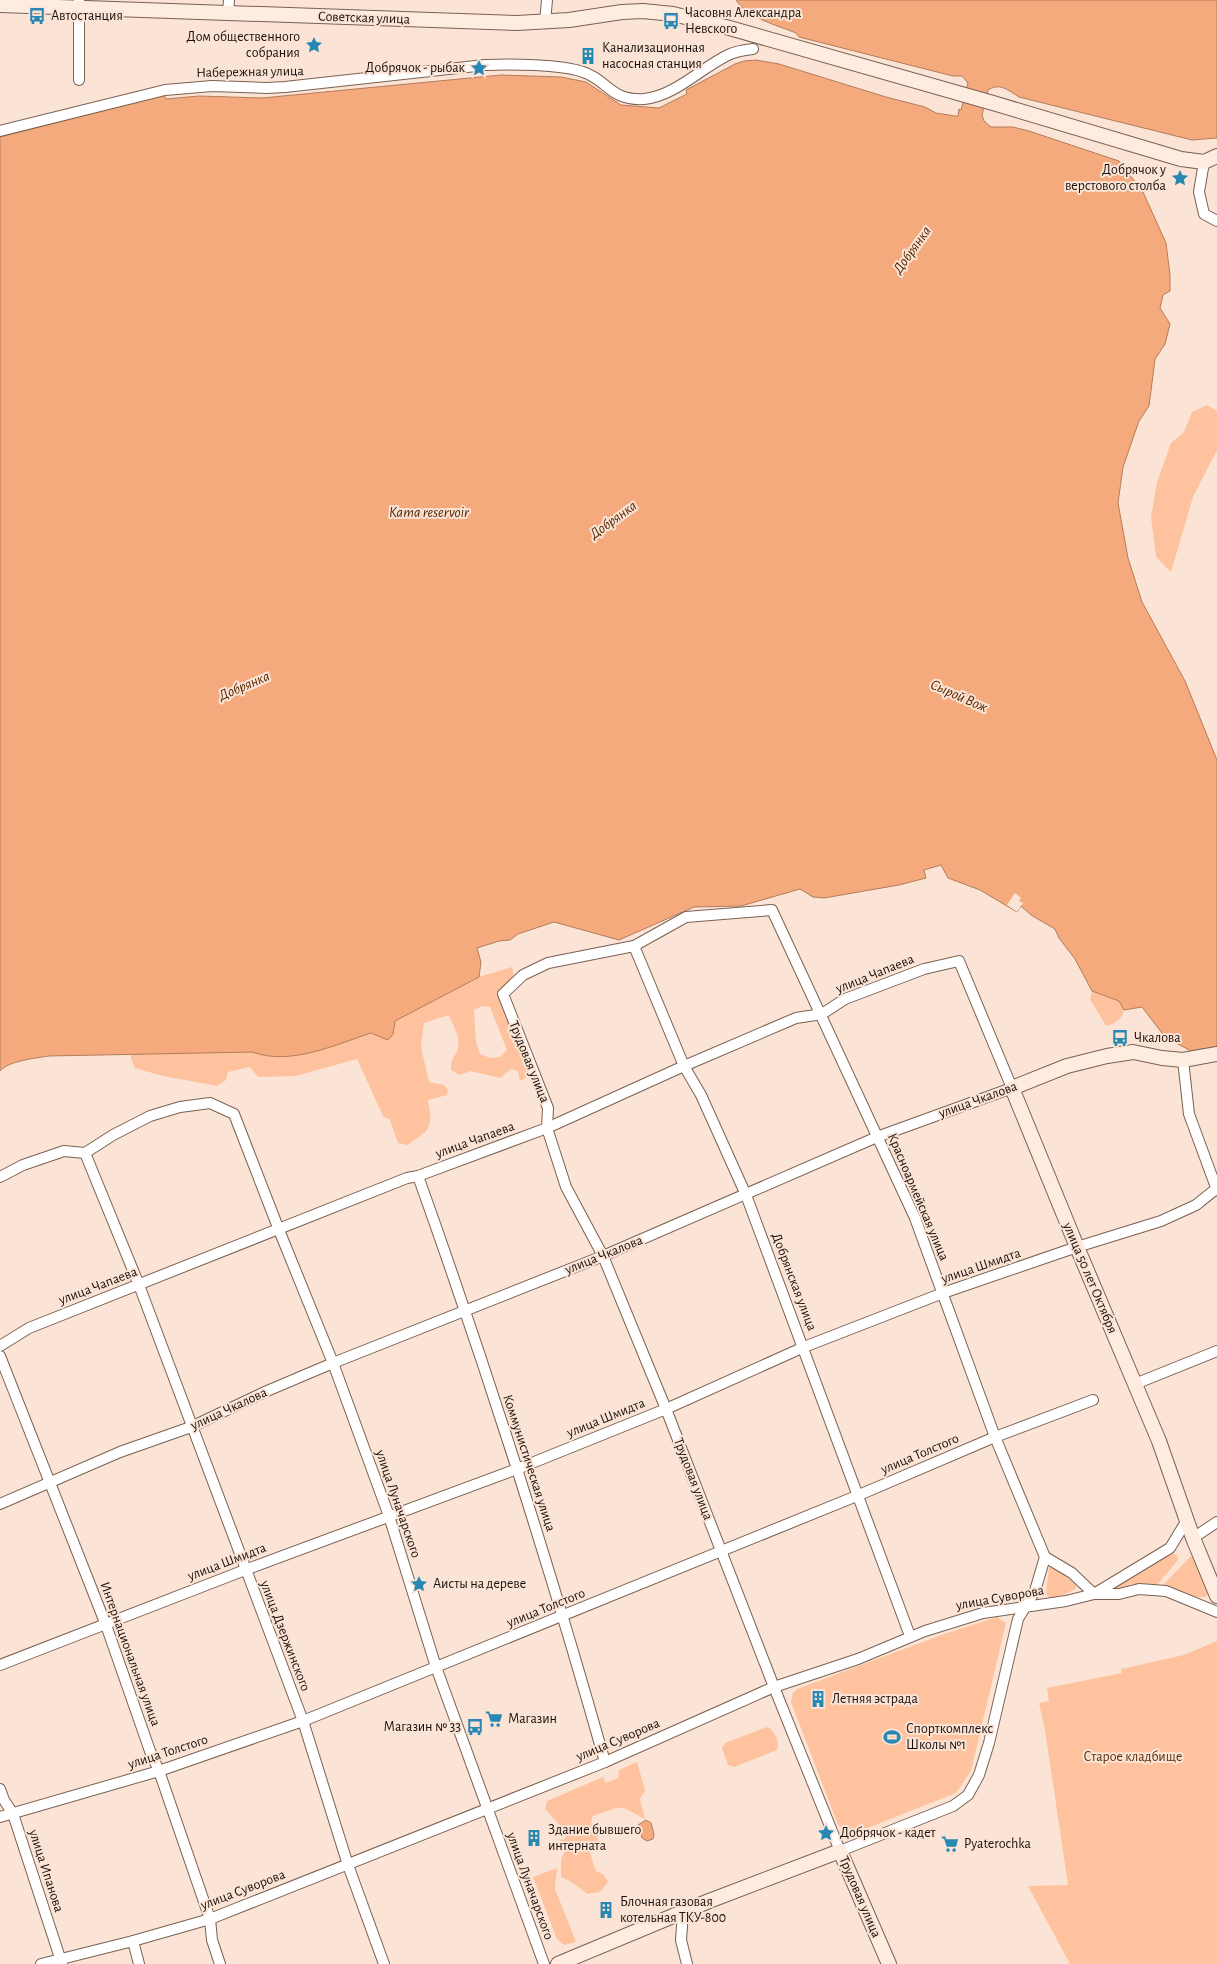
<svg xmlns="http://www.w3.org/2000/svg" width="1217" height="1964" font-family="'Alegreya Sans',sans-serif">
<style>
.green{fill:#fec39e;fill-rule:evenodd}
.water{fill:#f4aa7c;stroke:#b37c5a}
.pier{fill:#fbe4d6}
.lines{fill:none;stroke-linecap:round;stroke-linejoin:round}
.street-casing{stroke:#7a6152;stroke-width:12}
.secondary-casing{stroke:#7a6152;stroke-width:16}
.street{stroke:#fff;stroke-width:10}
.secondary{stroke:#feece1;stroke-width:14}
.labels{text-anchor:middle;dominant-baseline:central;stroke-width:4;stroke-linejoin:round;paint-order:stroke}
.poi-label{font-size:14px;fill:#1a100b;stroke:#fbe4d6;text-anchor:start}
.street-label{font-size:14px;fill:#1a100b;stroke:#fbe4d6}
.park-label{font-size:14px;fill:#5f300c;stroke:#fbe4d6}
.water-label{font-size:15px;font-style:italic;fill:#542601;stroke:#fbe4d6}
</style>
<rect width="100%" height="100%" fill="#fbe4d6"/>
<g class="green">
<polygon points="1207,405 1217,411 1217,450 1193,497 1171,572 1156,557 1151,517 1157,482 1171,443 1184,432 1192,412"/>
<path d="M 512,967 L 514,977 L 499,994 L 522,1049 L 529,1076 L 520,1081 L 518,1071 L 511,1069 L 500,1078 L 470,1071 L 460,1075 L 451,1070 C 451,1058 453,1060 457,1051 C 462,1039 453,1026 449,1015 L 424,1023 L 421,1047 L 429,1082 L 444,1085 L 448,1090 L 447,1095 L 428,1100 C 433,1128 431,1130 407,1145 L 398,1143 L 390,1120 L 383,1116 L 357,1059 L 296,1076 L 258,1077 L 250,1067 L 228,1072 L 226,1080 L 217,1086 L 163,1076 L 135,1068 L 131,1059 L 131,1054 L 252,1052 C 294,1067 329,1043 370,1033 C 377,1032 386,1033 393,1034 L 394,1021 L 479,977 ZM 482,1006 L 490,1007 L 507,1050 L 500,1057 L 490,1058 L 480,1054 L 476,1042 L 474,1010 Z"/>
<path d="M 1092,991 L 1119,1001 L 1124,1010 C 1122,1019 1115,1024 1106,1026 L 1090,999 Z"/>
<polygon points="1170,1553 1177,1555 1178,1560 1157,1585 1131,1584 1112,1592 1111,1588"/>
<path d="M 1191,1556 L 1196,1558 L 1209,1591 L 1207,1596 C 1198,1601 1171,1590 1160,1588 Z"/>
<polygon points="1055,1566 1076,1585 1076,1589 1063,1595 1050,1598 1046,1594 1049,1568"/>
<polygon points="997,1617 1006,1623 971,1771 956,1793 850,1835 838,1825 791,1702 793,1693 797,1689 944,1634"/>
<polygon points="1217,1641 1217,1964 1070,1964 1028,1886 1068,1885 1045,1730 1039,1703 1049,1701 1047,1688 1122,1673 1121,1669 1184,1655"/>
<path d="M 767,1727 C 775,1730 780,1743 777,1750 L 734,1767 L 728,1765 L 722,1748 L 725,1743 Z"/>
<path d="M 637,1762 L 645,1790 L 640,1799 L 645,1819 L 624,1808 L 616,1808 L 593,1816 C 589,1822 592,1827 597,1831 L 599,1851 L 591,1848 L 589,1850 L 596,1871 L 604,1875 L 608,1882 L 600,1892 L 587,1894 C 579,1887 571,1881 561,1877 L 561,1859 L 566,1849 L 565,1845 L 558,1839 L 564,1840 L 566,1836 L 564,1830 L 545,1809 L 547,1801 L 603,1777 L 606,1783 L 618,1778 L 619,1770 Z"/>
<polygon points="557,1868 555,1889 576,1942 564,1945 557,1939 533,1877"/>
</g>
<g class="water">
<path d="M 736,0 L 1217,0 L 1217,138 L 1192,140 L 1019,97 C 1009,91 1000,82 988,90 L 982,115 L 984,121 L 991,127 L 1013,127 L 1029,131 L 1119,161 L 1143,192 L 1166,243 L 1170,275 L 1170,291 L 1163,295 L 1160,308 L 1170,324 L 1165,344 L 1155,359 L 1149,406 L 1139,421 L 1123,467 L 1118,503 L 1128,558 L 1142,602 L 1185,681 L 1217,760 L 1217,1047 L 1191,1051 L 1165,1037 L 1142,1007 L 1124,1010 L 1119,1001 L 1092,991 L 1075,959 L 1059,938 L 1055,929 L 1031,915 L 1021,906 L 1017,912 L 980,890 L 948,878 L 941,865 L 924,870 L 926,878 L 899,885 L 824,898 L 813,897 L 800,889 L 741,906 L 694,907 L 619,940 L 554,922 L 518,934 L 510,940 L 499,941 L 477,948 L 481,962 L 479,977 L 395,1021 L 393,1034 L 388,1040 L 371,1033 C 334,1045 291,1066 252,1052 L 49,1056 C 36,1058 8,1061 0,1071 L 0,137 L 164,95 L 166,99 L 199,96 L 262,98 L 501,75 L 561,77 L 586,82 L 621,105 L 659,108 L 687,94 L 686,90 L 735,64 L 744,61 L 756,60 L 779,64 L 886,97 L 925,107 L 936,113 L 955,116 L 958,116 L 959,109 L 961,110 L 968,83 L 962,76 L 953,76 L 799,37 L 796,33 C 777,25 747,18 736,0 Z"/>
<polygon points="646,1820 651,1823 654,1834 653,1839 647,1841 642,1838 638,1825"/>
</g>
<polygon class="pier" points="1015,893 1021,898 1019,901 1023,903 1017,912 1007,905"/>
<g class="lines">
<g class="street-casing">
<g id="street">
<polyline points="228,13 229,0"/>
<polyline points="545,22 547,0"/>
<polyline points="79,80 79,0"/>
<path d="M 0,131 L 165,90 L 212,86 L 267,88 L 285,87 L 485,65 C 510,64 560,64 583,72 C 608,80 610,101 644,99 C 675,96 701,68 728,55 C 736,51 744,50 753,49"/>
<polyline points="1204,162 1199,192 1204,214 1217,221"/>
<polygon points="772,910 915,1218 995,1437 1045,1557 1035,1591 1018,1619 989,1743 979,1775 968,1795 953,1806 840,1851 774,1687 666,1409 603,1256 566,1187 547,1128 548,1108 503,994 523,975 548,963 634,946 686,917"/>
<polyline points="634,946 684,1066 701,1095 746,1195 910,1636"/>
<polyline points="1183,1060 1189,1114 1217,1190"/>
<polyline points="85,1153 139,1285 303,1721 348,1865 384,1964"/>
<path d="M 418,1176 C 487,1369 549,1564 605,1762"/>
<polyline points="0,1177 23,1165 64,1151 85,1153 113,1135 150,1116 180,1107 210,1103 234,1114 279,1230 333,1363 389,1516 436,1667 544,1964"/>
<polyline points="0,1346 29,1328 407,1178 418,1176 547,1128 684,1066 796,1018 822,1014 845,999 924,969 959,961 1012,1088 877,1137 603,1256 333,1363 267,1391 191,1427 120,1452 0,1504"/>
<polyline points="0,1356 106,1625 150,1751 159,1771 210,1919 212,1940 220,1964"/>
<polyline points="1135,1384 1217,1351"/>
<polyline points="1193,1538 1217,1522"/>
<polyline points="1045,1557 1072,1573 1094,1594 1119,1594 1139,1589 1166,1591 1217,1612"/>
<polyline points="0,1665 245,1570 517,1469 666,1409 804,1347 943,1293 1077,1247 1161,1221 1196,1205 1216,1189"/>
<polyline points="0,1789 4,1800 13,1814 62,1964"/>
<polyline points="0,1817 159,1771 303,1721 859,1495 995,1437 1093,1400"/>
<polyline points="683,1912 681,1940 687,1964"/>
<polyline points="133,1941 139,1964"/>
<polyline points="41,1964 133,1941 210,1919 605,1762 774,1687 858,1659 925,1631 983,1613 1066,1601 1094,1594 1170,1548 1187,1520"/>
</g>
</g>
<g class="secondary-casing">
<g id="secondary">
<polyline points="0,5 517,23 569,20 622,12 643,11 673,14 726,27 993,103 1181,159 1204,162 1217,156"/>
<polyline points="1217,1054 1183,1060 1162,1058 1133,1052 1107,1056 1067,1066 1012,1088 1077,1247 1159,1441 1193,1538 1217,1596"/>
<polyline points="558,1964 709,1901 840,1851 889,1964"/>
</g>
</g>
<use href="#street" class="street"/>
<use href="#secondary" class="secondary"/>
</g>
<defs>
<g id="bus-bare" transform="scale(1.35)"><path d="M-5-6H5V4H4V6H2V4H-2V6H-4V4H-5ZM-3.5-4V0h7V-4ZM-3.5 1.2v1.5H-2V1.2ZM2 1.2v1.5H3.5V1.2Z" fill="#2788b3" stroke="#fbe4d6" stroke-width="2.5" paint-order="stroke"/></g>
<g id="sight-bare" transform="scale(1.35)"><path d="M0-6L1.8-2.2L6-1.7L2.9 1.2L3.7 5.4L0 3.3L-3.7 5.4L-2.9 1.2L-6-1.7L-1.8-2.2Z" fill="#2788b3" stroke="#fbe4d6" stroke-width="2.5" paint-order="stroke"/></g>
<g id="building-bare" transform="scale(1.35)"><path d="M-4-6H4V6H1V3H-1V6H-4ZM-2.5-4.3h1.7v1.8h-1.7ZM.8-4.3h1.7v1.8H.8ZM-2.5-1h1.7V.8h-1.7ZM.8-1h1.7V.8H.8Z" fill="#2788b3" stroke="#fbe4d6" stroke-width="2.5" paint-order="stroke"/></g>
<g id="supermarket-bare" transform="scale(1.35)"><path d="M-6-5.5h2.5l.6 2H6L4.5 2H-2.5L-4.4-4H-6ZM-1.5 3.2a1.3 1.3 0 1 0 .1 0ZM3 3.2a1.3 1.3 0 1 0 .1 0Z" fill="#2788b3" stroke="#fbe4d6" stroke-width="2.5" paint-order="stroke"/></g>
<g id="stadium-bare" transform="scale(1.35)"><path d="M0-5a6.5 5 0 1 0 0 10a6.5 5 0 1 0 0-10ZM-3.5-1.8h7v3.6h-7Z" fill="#2788b3" stroke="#fbe4d6" stroke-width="2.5" paint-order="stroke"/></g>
</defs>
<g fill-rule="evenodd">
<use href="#bus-bare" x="37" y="16"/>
<use href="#bus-bare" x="671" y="21"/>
<use href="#sight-bare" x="314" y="45"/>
<use href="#building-bare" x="588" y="56"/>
<use href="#sight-bare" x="479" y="68"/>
<use href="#sight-bare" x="1180" y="178"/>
<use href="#bus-bare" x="1120" y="1038"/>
<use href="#sight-bare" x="419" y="1584"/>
<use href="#building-bare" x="818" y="1699"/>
<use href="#supermarket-bare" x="494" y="1719"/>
<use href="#bus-bare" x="475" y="1727"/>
<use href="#stadium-bare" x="892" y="1737"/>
<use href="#sight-bare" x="826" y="1833"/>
<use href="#building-bare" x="534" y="1838"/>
<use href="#supermarket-bare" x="950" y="1844"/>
<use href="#building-bare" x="606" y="1910"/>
</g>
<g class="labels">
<g class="poi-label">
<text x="685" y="13">Часовня Александра<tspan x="685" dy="16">Невского</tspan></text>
<text x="51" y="16">Автостанция</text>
<text x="300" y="37" text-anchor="end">Дом общественного<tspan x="300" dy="16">собрания</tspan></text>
<text x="602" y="48">Канализационная<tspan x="602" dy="16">насосная станция</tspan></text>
<text x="465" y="68" text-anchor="end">Добрячок - рыбак</text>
<text x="1166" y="170" text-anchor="end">Добрячок у<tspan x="1166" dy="16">верстового столба</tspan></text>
<text x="1134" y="1038">Чкалова</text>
<text x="433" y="1584">Аисты на дереве</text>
<text x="832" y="1699">Летняя эстрада</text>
<text x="508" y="1719">Магазин</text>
<text x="461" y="1727" text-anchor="end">Магазин № 33</text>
<text x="906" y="1729">Спорткомплекс<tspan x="906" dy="16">Школы №1</tspan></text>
<text x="548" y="1830">Здание бывшего<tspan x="548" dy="16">интерната</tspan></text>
<text x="840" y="1833">Добрячок - кадет</text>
<text x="964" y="1844">Pyaterochka</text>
<text x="620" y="1902">Блочная газовая<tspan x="620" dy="16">котельная ТКУ-800</tspan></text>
</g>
<g class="street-label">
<text transform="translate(364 18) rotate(2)">Советская улица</text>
<text transform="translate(250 72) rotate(-1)">Набережная улица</text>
<text transform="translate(875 974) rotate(-22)">улица Чапаева</text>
<text transform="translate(529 1062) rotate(68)">Трудовая улица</text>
<text transform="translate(978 1100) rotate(-20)">улица Чкалова</text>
<text transform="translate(475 1140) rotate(-20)">улица Чапаева</text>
<text transform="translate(918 1197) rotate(67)">Красноармейская улица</text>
<text transform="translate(604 1255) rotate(-22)">улица Чкалова</text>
<text transform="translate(981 1266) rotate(-19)">улица Шмидта</text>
<text transform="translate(1090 1278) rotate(67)">улица 50 лет Октября</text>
<text transform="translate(794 1282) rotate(69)">Добрянская улица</text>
<text transform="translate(98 1286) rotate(-21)">улица Чапаева</text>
<text transform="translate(229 1409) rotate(-25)">улица Чкалова</text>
<text transform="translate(606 1418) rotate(-22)">улица Шмидта</text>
<text transform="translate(920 1454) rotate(-23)">улица Толстого</text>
<text transform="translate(529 1463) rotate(72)">Коммунистическая улица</text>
<text transform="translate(693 1479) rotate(69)">Трудовая улица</text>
<text transform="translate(398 1504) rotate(71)">улица Луначарского</text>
<text transform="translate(227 1562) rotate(-21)">улица Шмидта</text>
<text transform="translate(1000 1598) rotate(-10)">улица Суворова</text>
<text transform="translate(546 1608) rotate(-22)">улица Толстого</text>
<text transform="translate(285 1636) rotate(69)">улица Дзержинского</text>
<text transform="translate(130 1654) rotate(70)">Интернациональная улица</text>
<text transform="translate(618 1740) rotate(-23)">улица Суворова</text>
<text transform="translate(168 1752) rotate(-18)">улица Толстого</text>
<text transform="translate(46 1871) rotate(72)">улица Ипанова</text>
<text transform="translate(530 1886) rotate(70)">улица Луначарского</text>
<text transform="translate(243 1890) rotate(-21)">улица Суворова</text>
<text transform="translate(860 1897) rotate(67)">Трудовая улица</text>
</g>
<g class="park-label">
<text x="1133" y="1757">Старое кладбище</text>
</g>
<g class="water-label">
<text transform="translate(912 250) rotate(-54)">Добрянка</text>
<text x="429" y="512">Kama reservoir</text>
<text transform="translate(613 520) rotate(-36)">Добрянка</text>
<text transform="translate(244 686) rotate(-23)">Добрянка</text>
<text transform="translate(959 696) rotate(24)">Сырой Вож</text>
</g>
</g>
</svg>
